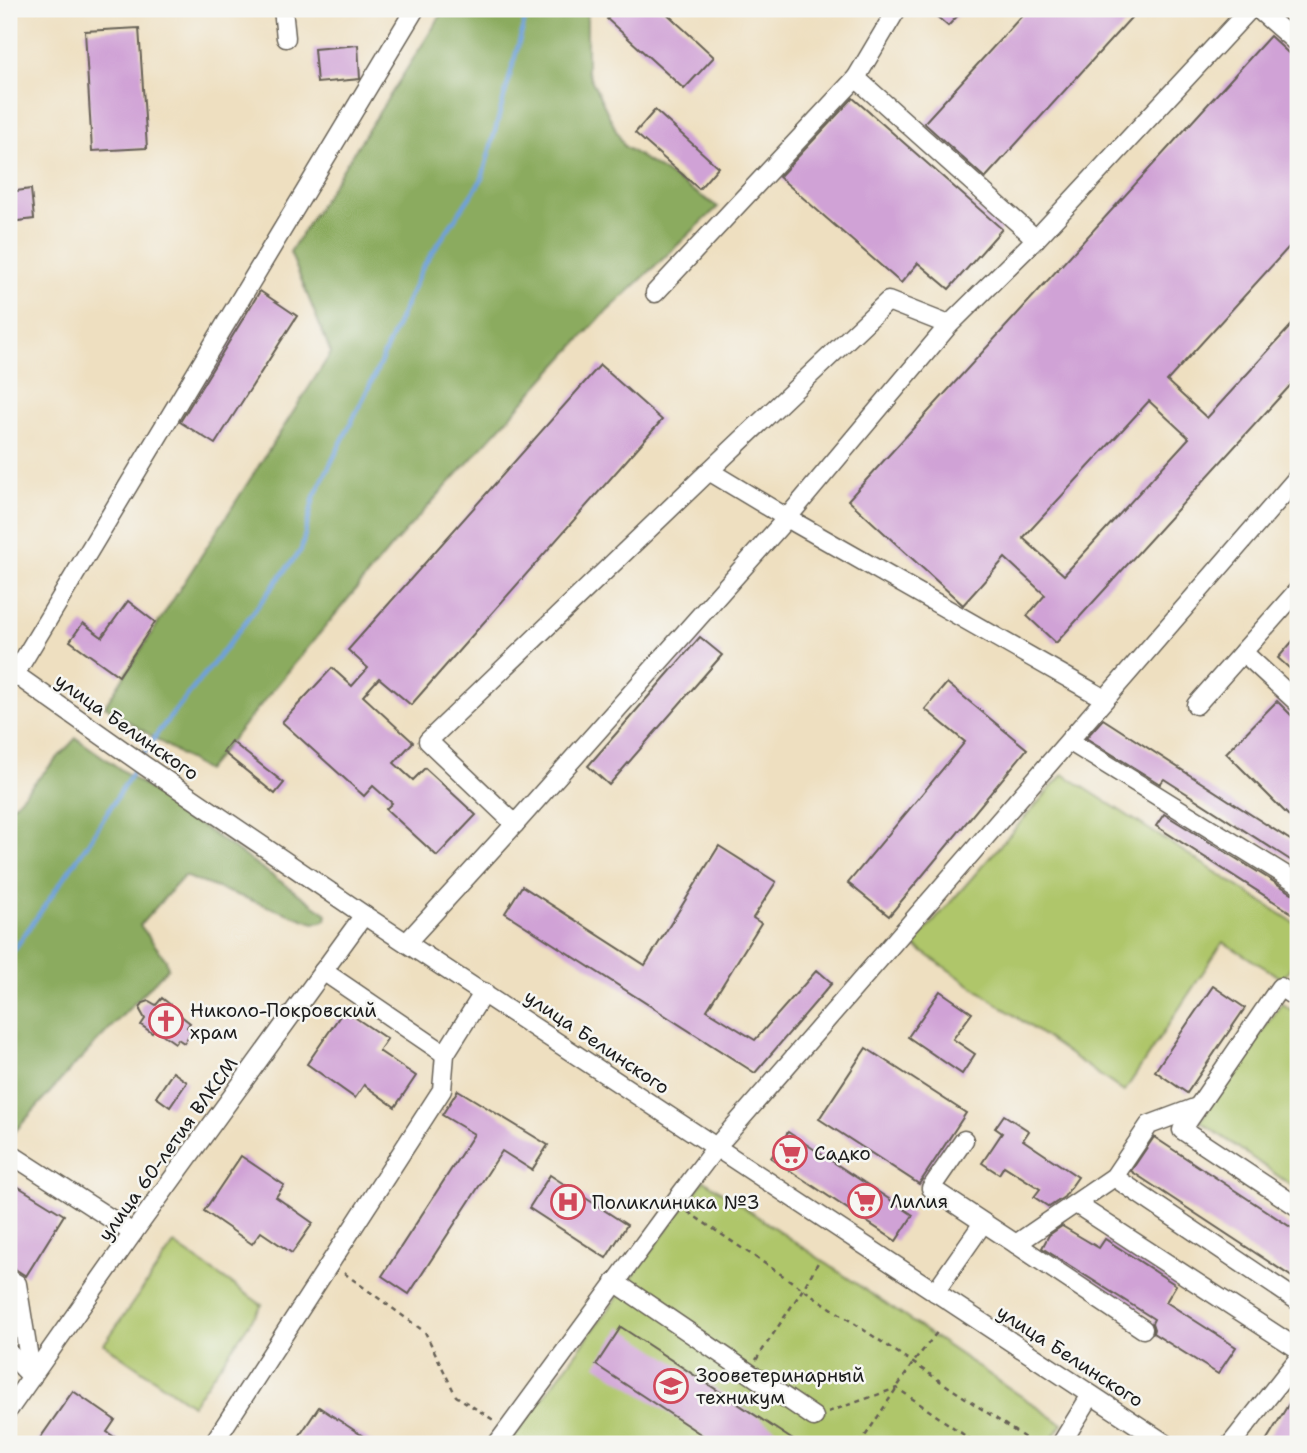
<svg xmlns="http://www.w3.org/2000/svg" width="1307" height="1453" font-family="'Shantell Sans',sans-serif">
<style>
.green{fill:#afc66b;stroke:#667144;stroke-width:2}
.forest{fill:#8bab5f;stroke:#54643e;stroke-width:2}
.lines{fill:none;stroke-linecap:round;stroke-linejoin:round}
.stream{stroke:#6ea1da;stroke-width:4.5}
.building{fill:#d0a2d6;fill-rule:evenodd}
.minor-casing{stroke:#666055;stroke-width:21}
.path{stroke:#666055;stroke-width:2.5;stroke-dasharray:5 5;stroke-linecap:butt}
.minor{stroke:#fff;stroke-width:18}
.labels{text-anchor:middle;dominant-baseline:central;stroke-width:5;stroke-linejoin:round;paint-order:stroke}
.street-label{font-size:19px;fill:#1c1c1c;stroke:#f6f6f2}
.poi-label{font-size:19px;fill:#1c1c1c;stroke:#f6f6f2;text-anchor:start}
</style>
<rect width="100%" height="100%" fill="#f6f6f2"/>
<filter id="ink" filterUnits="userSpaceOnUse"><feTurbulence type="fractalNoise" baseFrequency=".0143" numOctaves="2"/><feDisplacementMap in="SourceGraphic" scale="14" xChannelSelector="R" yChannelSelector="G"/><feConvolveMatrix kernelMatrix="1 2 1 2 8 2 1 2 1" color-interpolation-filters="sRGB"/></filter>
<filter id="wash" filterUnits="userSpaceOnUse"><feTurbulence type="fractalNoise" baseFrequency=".00686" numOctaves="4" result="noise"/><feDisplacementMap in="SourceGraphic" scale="28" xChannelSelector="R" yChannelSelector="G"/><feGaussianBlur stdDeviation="1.57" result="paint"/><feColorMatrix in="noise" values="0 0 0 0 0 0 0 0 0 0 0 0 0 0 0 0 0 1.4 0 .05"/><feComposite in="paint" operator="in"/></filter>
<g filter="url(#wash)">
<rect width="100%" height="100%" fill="#eedfc0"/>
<g class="green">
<polygon points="1063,774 1298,925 1298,956 1283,979 1223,942 1124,1092 913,945"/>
<polygon points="1282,1003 1298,1015 1298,1190 1200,1121"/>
<polygon points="704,1180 1062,1424 1048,1444 509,1444"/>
<polygon points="174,1244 262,1305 192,1405 104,1344"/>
</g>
<g class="forest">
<polygon points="445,9 587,9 587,71 624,146 718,207 598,320 391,547 206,771 105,706 331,353 290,252"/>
<polygon points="76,738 327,914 326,920 322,922 314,923 184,876 140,925 166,960 168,968 69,1071 11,1136 9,1134 9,810"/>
</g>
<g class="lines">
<g class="stream">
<polyline points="142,757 159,731 220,655 301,550 314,497 374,377 422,268 482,179 528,9"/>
<polyline points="9,957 87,845 137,765"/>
</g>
</g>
<g id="blocks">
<g class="building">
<polygon points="617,9 662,9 714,57 684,89 607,19"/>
<polygon points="928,9 964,9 948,26"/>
<polygon points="1028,9 1139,9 985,178 924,123"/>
<polygon points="139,28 147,148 92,151 85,31"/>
<path d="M 1270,36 L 1298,62 L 1298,237 L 1167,381 L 1207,418 L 1298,318 L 1298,377 L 1056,643 L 1027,616 L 1045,595 L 1005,558 L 963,605 L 848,500 ZM 1149,401 L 1189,438 L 1064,575 L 1023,538 Z"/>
<polygon points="358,45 360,79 317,83 314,49"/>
<polygon points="853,98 1002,229 949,289 918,263 901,283 779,177"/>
<polygon points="655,110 718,167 699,189 635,133"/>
<polygon points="31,189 34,219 9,222 9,192"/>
<polygon points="260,291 297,316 215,444 180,422"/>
<polygon points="600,365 662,420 411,705 379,678 363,696 413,742 394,763 413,780 425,768 476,815 437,856 386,809 392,803 373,786 364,796 282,722 332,668 352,686 368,668 348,650"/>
<polygon points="128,601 155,622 119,676 70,641 83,623 102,637"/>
<polygon points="1298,635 1298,676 1278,658"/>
<polygon points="700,637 722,655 609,785 588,766"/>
<polygon points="947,683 1027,749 889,916 848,883 965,742 925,709"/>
<polygon points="1277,701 1298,722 1298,825 1226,753"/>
<polygon points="1103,719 1298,845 1298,865 1164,779 1160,784 1086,738"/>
<polygon points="231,741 284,783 275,794 223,752"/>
<polygon points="1164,814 1292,893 1298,894 1298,917 1156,826"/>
<polygon points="719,846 776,882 753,918 761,923 707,1010 755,1040 817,970 832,983 755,1073 505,913 522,886 645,965"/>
<polygon points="1213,986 1245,1008 1187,1093 1155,1071"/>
<polygon points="940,991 972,1013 953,1039 975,1054 962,1074 908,1037"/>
<polygon points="162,998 172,1006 171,1008 190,1023 187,1027 192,1031 184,1043 178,1039 175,1043 155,1029 152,1033 141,1025 145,1019 140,1010 141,1006 143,1003 149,1001 156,1005"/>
<polygon points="344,1010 387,1039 379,1051 416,1076 395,1107 364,1085 355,1098 307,1064"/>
<polygon points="866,1048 966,1113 919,1184 819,1119"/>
<polygon points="173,1072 187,1082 170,1107 156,1097"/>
<polygon points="458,1090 548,1145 532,1170 502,1151 409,1294 382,1276 474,1134 442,1115"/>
<polygon points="1004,1115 1029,1131 1023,1140 1078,1177 1064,1197 1049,1207 1034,1197 1040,1189 1004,1166 999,1174 982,1163 1002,1133 995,1128"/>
<polygon points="788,1132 913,1215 896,1241 771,1158"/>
<polygon points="1154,1137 1298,1232 1298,1281 1131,1171"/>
<polygon points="241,1156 284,1185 276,1197 313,1223 292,1253 261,1232 252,1244 204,1211"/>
<polygon points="550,1175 627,1225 606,1258 529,1208"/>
<polygon points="9,1181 64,1215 26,1276 9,1265"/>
<polygon points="1062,1226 1099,1248 1105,1239 1176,1285 1166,1302 1236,1347 1218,1374 1153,1333 1154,1329 1152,1323 1154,1319 1042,1248 1049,1235"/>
<polygon points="621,1327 799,1444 701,1444 705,1437 596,1365"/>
<polygon points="1298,1389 1298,1444 1264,1444"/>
<polygon points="73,1391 115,1420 107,1432 125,1444 36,1444"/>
<polygon points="319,1407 375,1444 294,1444"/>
</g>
</g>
</g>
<g filter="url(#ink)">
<use href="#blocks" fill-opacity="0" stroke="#666055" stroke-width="2"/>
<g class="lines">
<g class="minor-casing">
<g id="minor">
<polyline points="283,9 286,38"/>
<polyline points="897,9 856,78 1036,239"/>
<polyline points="1258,9 1298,44"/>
<polyline points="655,293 856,78"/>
<polyline points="709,471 888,301 949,325"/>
<polyline points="1243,652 1298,703"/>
<polyline points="9,670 145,766 364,915 1166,1444"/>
<polyline points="15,674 415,9"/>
<polyline points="1196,705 1298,590"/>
<polyline points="1069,741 1298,883"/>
<polyline points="515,824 428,741 709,471 787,518 1105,699"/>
<polyline points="407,942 515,824 787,518 949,325 1036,239 1250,9"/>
<polyline points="323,971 445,1054"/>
<polyline points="1298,999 1280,987 1182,1130 1298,1207"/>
<polyline points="964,1140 931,1188 1016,1244 1114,1177 1149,1125 1197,1107"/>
<polyline points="9,1153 133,1233"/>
<polyline points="1114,1177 1298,1301"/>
<polyline points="1076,1204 1298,1349"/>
<polyline points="1016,1244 1143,1329"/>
<polyline points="9,1279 17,1284 32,1377"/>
<polyline points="615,1282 814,1417"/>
<polyline points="935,1292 983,1223"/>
<polyline points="9,1353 32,1377"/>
<polyline points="9,1409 133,1233 364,915"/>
<polyline points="213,1444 442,1090 445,1054 484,992"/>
<polyline points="497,1444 674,1203 717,1146 1298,477"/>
<polyline points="1061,1444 1091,1395"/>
<polyline points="1231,1444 1298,1359"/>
</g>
</g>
<g class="path">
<polyline points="688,1212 1034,1444"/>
<polyline points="344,1273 425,1332 456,1396 495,1421"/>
<polyline points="756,1360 803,1289 820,1259"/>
<polyline points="828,1412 897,1388 977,1444"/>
<polyline points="521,1438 529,1444"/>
<polyline points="860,1444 913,1363 938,1331"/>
</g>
<use href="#minor" class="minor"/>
</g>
</g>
<defs>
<g id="church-ring" transform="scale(1.75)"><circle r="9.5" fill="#f6f6f2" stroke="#d1495b" stroke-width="1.5"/><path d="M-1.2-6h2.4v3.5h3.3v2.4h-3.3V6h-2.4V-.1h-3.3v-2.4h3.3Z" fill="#d1495b"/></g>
<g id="supermarket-ring" transform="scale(1.75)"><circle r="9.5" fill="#f6f6f2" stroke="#d1495b" stroke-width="1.5"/><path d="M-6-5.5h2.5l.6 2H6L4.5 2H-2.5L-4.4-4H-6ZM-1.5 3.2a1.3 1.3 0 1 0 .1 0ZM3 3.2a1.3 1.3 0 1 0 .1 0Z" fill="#d1495b"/></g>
<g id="hospital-ring" transform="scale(1.75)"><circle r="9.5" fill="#f6f6f2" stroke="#d1495b" stroke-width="1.5"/><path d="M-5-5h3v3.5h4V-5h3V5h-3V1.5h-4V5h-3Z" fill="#d1495b"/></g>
<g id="university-ring" transform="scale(1.75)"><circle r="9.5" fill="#f6f6f2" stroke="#d1495b" stroke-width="1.5"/><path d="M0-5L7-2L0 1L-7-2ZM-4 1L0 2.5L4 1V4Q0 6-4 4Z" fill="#d1495b"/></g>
</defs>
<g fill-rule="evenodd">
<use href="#church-ring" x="166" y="1021"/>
<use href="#supermarket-ring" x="790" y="1153"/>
<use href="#supermarket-ring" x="865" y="1201"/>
<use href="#hospital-ring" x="568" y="1202"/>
<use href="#university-ring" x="671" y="1386"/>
</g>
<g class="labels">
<g class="street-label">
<text transform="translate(127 727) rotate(35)">улица Белинского</text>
<text transform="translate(597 1042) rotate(34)">улица Белинского</text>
<text transform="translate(168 1149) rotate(-54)">улица 60-летия ВЛКСМ</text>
<text transform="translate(1070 1356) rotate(33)">улица Белинского</text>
</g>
<g class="poi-label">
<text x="190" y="1010">Николо-Покровский<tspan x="190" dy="22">храм</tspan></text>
<text x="814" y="1153">Садко</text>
<text x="890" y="1201">Лилия</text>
<text x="592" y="1202">Поликлиника №3</text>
<text x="696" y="1375">Зооветеринарный<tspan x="696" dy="22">техникум</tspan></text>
</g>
</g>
<rect width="1307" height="1453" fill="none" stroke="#f6f6f2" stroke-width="35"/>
</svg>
